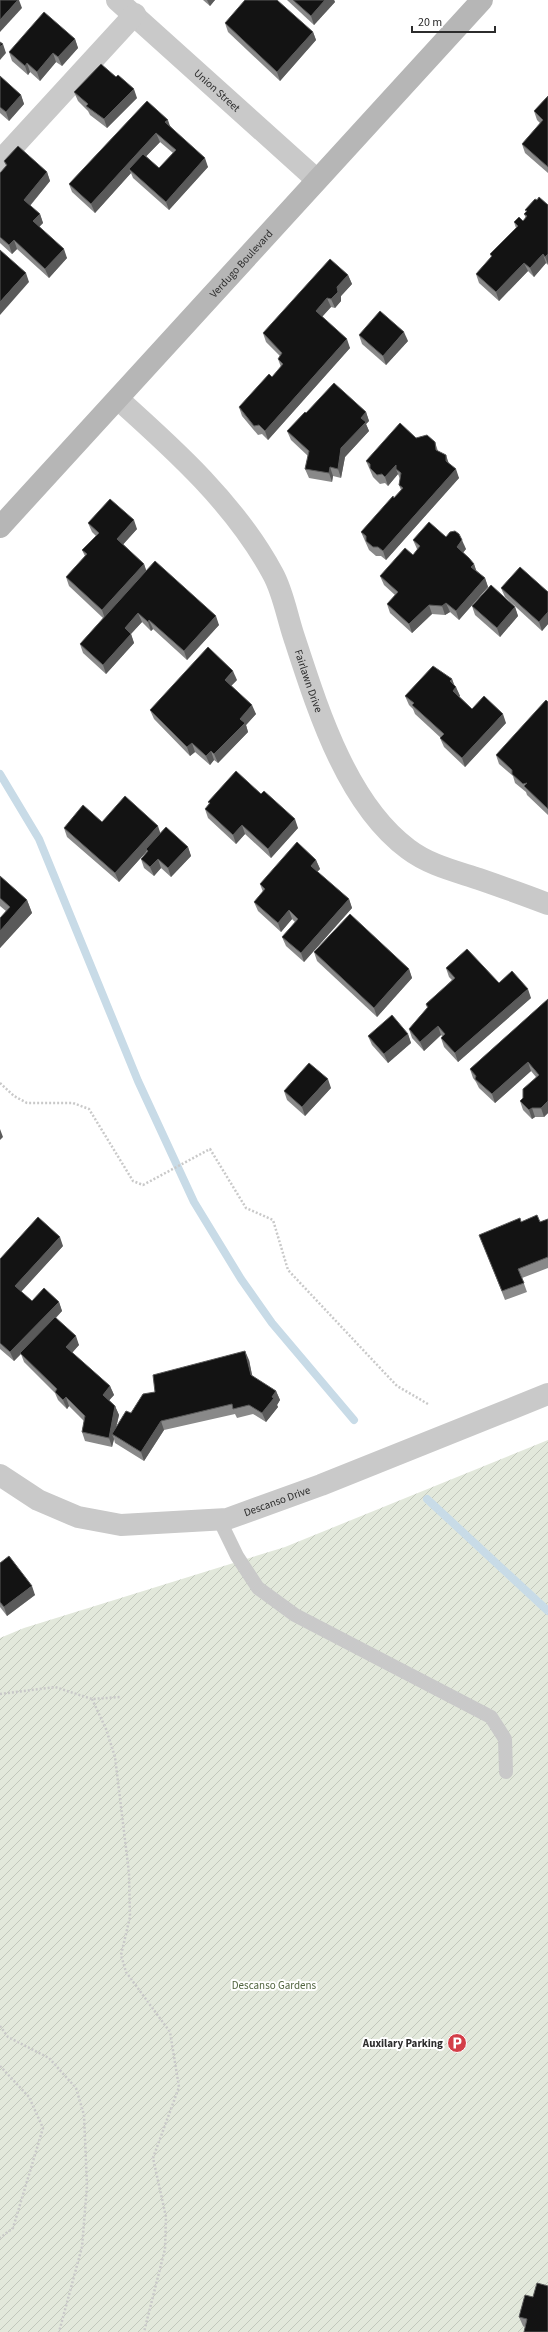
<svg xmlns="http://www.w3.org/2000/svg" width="548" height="2332" font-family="'Source Sans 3',sans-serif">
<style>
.garden{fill:url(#garden-furrows)}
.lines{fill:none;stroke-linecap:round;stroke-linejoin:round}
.stream{stroke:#c8dbe7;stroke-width:8}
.path{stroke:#c9c9c9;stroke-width:2.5;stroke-dasharray:2 2;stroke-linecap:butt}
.service{stroke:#c9c9c9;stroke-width:14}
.minor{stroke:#c9c9c9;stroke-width:22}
.tertiary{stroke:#c9c9c9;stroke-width:22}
.secondary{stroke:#b6b6b6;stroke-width:22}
.wall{fill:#898989;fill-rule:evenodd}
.shaded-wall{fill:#5a5a5a}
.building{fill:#131313;stroke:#5a5a5a}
.labels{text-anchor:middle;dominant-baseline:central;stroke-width:4;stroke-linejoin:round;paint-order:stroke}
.street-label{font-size:11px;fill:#2c2c2c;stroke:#fff}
.park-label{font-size:11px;fill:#4f633e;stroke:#fff}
.poi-label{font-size:11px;font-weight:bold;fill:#2c2c2c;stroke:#fff;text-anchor:end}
</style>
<defs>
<pattern id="garden-furrows" width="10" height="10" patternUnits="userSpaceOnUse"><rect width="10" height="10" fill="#e2e8db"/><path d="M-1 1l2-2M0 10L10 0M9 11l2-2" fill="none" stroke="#c2c7bc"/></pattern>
</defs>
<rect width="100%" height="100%" fill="#fff"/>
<polygon class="garden" points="548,1440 548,2332 0,2332 0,1638 24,1628 285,1547"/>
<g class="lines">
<g class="stream">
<polyline points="0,774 39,839 138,1081 194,1202 241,1279 272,1323 354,1420"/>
<polyline points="427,1499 548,1611"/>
</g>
<g class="path">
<polyline points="0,1083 14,1096 27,1103 73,1103 89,1109 133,1181 143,1185 210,1149 246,1208 273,1220 288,1270 397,1386 428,1404"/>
<polyline points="0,1694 55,1687 92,1699 120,1697"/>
<polyline points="92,1699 106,1729 115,1757 129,1873 130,1917 121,1955 126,1972 170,2032 179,2087 153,2158 166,2217 165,2249 144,2332"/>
<polyline points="0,2026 8,2037 49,2058 76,2088 84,2115 87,2186 82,2247 59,2332"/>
<polyline points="0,2066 29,2097 43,2128 13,2228 0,2238"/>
</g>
<polyline class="service" points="219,1519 237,1556 258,1588 295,1615 491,1717 505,1739 506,1772"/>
<g class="minor">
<path id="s1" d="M 117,0 L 317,180"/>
<polyline points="0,161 135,14"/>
<path id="s2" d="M 118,399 C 175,450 236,505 273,574 C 283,592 287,616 294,637 C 317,707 346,803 408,849 C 429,865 455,871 479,879 C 502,887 525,895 548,904"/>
</g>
<path class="tertiary" id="s3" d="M 0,1475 L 38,1500 L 78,1517 L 121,1525 L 227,1519 L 321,1485 L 548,1394"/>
<path class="secondary" id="s4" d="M 0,527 L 482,0"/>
</g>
<g class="wall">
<polygon points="203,0 215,0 210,6"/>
<polygon points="287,0 334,0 335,2 314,25"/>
<polygon points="225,23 313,32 316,40 280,81 228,32"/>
<polygon points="75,39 78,48 62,66 56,62 40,81 30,72 28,75 12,61 9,52"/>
<polygon points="0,77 21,95 24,104 9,121 0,113"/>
<polygon points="74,92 137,98 107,128 90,115 88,111 78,101"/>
<polygon points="548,96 548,173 525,153 522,144 540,123 537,120 534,111"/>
<path d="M 147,101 L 208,167 L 169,210 L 133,178 L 131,173 L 95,213 L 72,192 L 69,184 ZM 160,142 L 173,153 L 159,168 L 146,156 Z"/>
<polygon points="4,161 47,172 50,181 30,206 40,214 43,223 39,227 67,258 49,278 17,249 12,254 0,243 0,173 6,166"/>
<polygon points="537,200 548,205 548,265 546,263 534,277 528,271 499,301 479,283 476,274 491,257 490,254 516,228 514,222 523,221 526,218 524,214 526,212 525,210"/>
<polygon points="348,275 352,284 341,296 341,301 335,308 331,307 322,317 350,348 268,440 262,434 258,435 242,416 239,407 272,377 281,367 278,359 280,356 266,342 263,333"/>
<polygon points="359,335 408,341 386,365 362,344"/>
<polygon points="366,412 369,421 366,424 369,431 345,457 341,478 333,476 332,482 309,478 305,469 308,456 291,440 287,431 306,413"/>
<polygon points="416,438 435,442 438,451 449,464 459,478 386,560 381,556 376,556 369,550 361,532 401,490 399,485 400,479 398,474 388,486 385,483 380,484 373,477 366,461"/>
<polygon points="88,523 137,529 123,544 144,564 146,570 219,625 187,660 153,629 151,631 142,622 131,634 134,643 106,674 83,653 80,644 103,618 69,586 66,577 85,556 82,550 96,536 92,532"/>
<polygon points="446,537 466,549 463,553 474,564 476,570 485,578 488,587 459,620 450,612 445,615 432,614 412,633 390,613 387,604 395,595 384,585 380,576 413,555 417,550 417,549 413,540"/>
<polygon points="501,588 548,592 548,624 542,631 505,597"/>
<polygon points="472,606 515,607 518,616 500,637 475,615"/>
<polygon points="452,679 454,684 460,696 459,696 472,709 506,723 465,767 444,747 440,738 441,738 415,714 413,709 409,705 405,696"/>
<polygon points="237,680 231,686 256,714 246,725 248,732 218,763 214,760 210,765 195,752 190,756 154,719 150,710"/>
<polygon points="548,702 548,815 527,795 526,792 515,783 513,776 499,764 496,755"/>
<polygon points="208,802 298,828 271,858 245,834 236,844 208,818 205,809 209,804"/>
<polygon points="102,822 160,833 188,847 191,856 171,877 161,868 154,876 144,868 141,859 147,852 147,851 119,882 67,837 64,828"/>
<polygon points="316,860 320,869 317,872 349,899 352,908 304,962 286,946 282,937 295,922 292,919 281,932 258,911 254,902 263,892 260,884"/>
<polygon points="0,876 27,900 32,913 0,948 0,918 6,911 0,906"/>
<polygon points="314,952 409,969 412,978 377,1017 317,961"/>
<polygon points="446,968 499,983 531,998 458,1062 444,1047 441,1038 442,1036 441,1035 424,1051 412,1038 409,1029 427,1008 426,1004 452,980 449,977"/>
<polygon points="548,999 548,1113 544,1117 535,1117 532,1119 523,1110 520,1101 523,1098 536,1077 531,1071 495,1103 479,1088 476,1082 473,1078 470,1069"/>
<polygon points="408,1034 411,1043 388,1063 372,1045 368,1036"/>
<polygon points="331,1088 305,1116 287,1100 284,1091"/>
<polygon points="548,1219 548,1268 522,1278 527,1292 505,1300 483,1244 521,1222 540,1222"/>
<polygon points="63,1246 21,1292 32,1301 59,1302 62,1311 56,1318 79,1345 72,1353 110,1386 114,1395 109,1400 115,1406 119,1415 116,1428 155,1392 249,1360 252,1376 276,1391 280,1400 277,1405 278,1407 266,1422 253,1414 237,1418 235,1414 164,1430 144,1461 115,1443 114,1439 112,1447 85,1441 82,1432 84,1421 69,1406 67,1409 58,1400 55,1393 24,1362 21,1354 14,1361 0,1349 0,1259"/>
<polygon points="0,1563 35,1595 7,1616 0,1607"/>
<polygon points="533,2297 525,2327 523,2326 519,2317"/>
</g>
<g class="shaded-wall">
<polygon points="18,0 19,0 22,8 0,32 0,20"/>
<polygon points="207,0 215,0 210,6"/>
<polygon points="325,0 334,0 335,2 314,25 311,16"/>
<polygon points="313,32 316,40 280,81 277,72"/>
<polygon points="75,39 78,48 62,66 58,57"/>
<polygon points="3,44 6,53 0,60 0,47"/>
<polygon points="53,53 56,62 40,81 37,72"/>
<polygon points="27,63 30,72 28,75 25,66"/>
<polygon points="134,89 137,98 107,128 104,119"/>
<polygon points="21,95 24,104 9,121 6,112"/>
<polygon points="168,120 171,129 165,122"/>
<polygon points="156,133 160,142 132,171 129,169 131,173 95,213 91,204"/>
<polygon points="205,158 208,167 169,210 166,202"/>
<polygon points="47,172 50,181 27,209 24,200"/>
<polygon points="40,214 43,223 36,230 33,221"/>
<polygon points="14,240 17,249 12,254 9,245"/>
<polygon points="64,249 67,258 49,278 45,269"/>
<polygon points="543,254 546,263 534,277 530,268"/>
<polygon points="548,254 548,264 545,257"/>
<polygon points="524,263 528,271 499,301 496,292"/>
<polygon points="26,273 29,282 0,315 0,302"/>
<polygon points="348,275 352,284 341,296 341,301 335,308 331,299 337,287"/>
<polygon points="327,298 331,307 319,320 316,311"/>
<polygon points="404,332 408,341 386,365 383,356"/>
<polygon points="347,339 350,348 268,440 265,431"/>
<polygon points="366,412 369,421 366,424 369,431 345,457 341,478 338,469 341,448 361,418"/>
<polygon points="446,455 449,464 446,461"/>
<polygon points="396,465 396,469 398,474 388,486 385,477"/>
<polygon points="330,467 333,476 332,482 329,473"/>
<polygon points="456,469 459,478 386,560 383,551"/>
<polygon points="134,520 137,529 120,548 117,539"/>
<polygon points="462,540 466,549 460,556 457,547"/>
<polygon points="144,564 147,573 105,619 102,610"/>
<polygon points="474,564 477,573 471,567"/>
<polygon points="485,578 488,587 459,620 456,611"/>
<polygon points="446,603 450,612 445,615 442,606"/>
<polygon points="429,605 432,614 412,633 409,624"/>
<polygon points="515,607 518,616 500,637 497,628"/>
<polygon points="548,612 548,624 542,631 539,622"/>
<polygon points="138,613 142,622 128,637 125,628"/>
<polygon points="216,616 219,625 187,660 184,651"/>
<polygon points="149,620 153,629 151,631 148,622"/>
<polygon points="131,634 134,643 106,674 103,665"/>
<polygon points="233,671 237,680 228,689 225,680"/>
<polygon points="452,679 455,688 450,681"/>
<polygon points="456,687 460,696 456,700 453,691"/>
<polygon points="252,705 256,714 246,725 248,732 218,763 214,754 240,719"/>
<polygon points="503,714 506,723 465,767 462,758"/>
<polygon points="192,743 195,752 190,756 187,747"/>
<polygon points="211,751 214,760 210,765 206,756"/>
<polygon points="295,819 298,828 271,858 268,849"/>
<polygon points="242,825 245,834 236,844 233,835"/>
<polygon points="158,826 161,835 146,849 147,851 119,882 115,873"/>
<polygon points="188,847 191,856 171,877 168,868"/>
<polygon points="158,859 161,868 154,876 150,867"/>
<polygon points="316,860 320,869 314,875 311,866"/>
<polygon points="349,899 352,908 304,962 301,953"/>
<polygon points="27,900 32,913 0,948 0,931"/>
<polygon points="289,910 292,919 281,932 278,923"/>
<polygon points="409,969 412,978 377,1017 374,1008"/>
<polygon points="528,989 531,998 458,1062 455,1053"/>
<polygon points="438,1026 441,1035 424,1051 420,1042"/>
<polygon points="408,1034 411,1043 388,1063 384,1054"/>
<polygon points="528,1062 531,1071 495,1103 492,1094"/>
<polygon points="328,1079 331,1088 305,1116 302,1107"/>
<polygon points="548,1101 548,1113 544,1117 541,1108"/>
<polygon points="532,1108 535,1117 532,1119 529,1110"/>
<polygon points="0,1129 3,1137 0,1140"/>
<polygon points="60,1237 63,1246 18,1295 15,1286"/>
<polygon points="59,1302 62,1311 14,1361 10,1352"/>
<polygon points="76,1336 79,1345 69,1356 66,1347"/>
<polygon points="245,1351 249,1360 254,1384 251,1375"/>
<polygon points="110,1386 114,1395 106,1404 103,1395"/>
<polygon points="276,1391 280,1400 277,1405 278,1407 266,1422 262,1413"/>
<polygon points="66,1397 69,1406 67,1409 63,1400"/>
<polygon points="115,1406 119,1415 114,1436 112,1434 114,1439 112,1447 109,1438"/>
<polygon points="161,1421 164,1430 144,1461 141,1452"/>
<polygon points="32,1586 35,1595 7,1616 4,1607"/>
</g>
<g class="building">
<polygon points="0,0 18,0 0,20"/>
<polygon points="245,0 277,0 313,32 277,72 225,23"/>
<polygon points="293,0 325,0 311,16"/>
<polygon points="44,12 75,39 58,57 53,53 37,72 27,63 25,66 9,52"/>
<polygon points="0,42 3,44 0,47"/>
<polygon points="101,64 116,77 118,75 134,89 104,119 86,106 88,104 74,92"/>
<polygon points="0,76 21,95 6,112 0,107"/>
<polygon points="548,96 548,167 522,144 543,120 534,111"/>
<polygon points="147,101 168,120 165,122 205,158 166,202 129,169 143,154 159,168 176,150 156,133 91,204 69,184"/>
<polygon points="18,146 47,172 24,200 40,214 33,221 64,249 45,269 14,240 9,245 0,237 0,173 7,165 4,161"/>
<polygon points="539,197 548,205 548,254 545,257 543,254 530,268 524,263 496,292 476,274 492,256 490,254 518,226 514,222 519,217 523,221 527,216 524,214 527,211 525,210 535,199 537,200"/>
<polygon points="0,250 26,273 0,302"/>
<polygon points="330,259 348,275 337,287 338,292 331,299 327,298 316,311 347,339 265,431 259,425 254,426 239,407 269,374 272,377 283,364 278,359 282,353 263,333"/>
<polygon points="380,311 404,332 383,356 359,335"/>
<polygon points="334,383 366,412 361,418 366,422 341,448 338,469 330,467 329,473 305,469 309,451 287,431 305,412 306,413"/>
<polygon points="400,423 416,438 427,435 435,442 436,450 446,455 446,461 456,469 383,551 378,547 373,547 366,541 366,536 361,532 393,496 394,498 403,488 399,485 401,473 396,469 396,465 385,477 382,474 377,475 370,468 370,464 366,461"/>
<polygon points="110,499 134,520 117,539 144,564 102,610 66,577 87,554 82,550 99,533 88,523"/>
<polygon points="429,522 446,537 450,532 455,531 459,534 462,540 457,547 469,558 474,564 471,567 485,578 456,611 446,603 442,606 429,605 409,624 387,604 398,592 380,576 405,548 413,555 420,546 413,540"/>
<polygon points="155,561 216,616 184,651 149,620 148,622 138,613 125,628 131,634 103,665 80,644"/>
<polygon points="520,567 548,592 548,612 539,622 501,588"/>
<polygon points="491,585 515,607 497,628 472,606"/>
<polygon points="208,647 233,671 225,680 252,705 240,719 245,723 214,754 211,751 206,756 192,743 187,747 150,710"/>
<polygon points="433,666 452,679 450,681 456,687 453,691 472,709 484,696 503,714 462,758 440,738 444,734 412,705 414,703 405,696"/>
<polygon points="546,700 548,702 548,809 524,786 527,783 523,784 512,774 512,770 496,755"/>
<polygon points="236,771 261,794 264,791 295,819 268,849 242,825 233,835 205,809 210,803 208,802"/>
<polygon points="125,796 158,826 115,873 64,828 83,805 102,822"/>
<polygon points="166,827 188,847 168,868 158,859 150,867 141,859 148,851 146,849"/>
<polygon points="297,842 316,860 311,866 349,899 301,953 282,937 298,919 289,910 278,923 254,902 265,889 260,884"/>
<polygon points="0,876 27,900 0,931 0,918 10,907 0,898"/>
<polygon points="350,914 409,969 374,1008 314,952"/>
<polygon points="467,949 499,983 512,971 528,989 455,1053 441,1038 445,1034 438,1026 420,1042 409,1029 428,1007 426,1004 455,978 446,968"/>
<polygon points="548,999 548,1101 541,1108 532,1108 529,1110 520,1101 523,1098 523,1089 539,1075 528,1062 492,1094 475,1079 476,1076 470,1069"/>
<polygon points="392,1015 408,1034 384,1054 368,1036"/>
<polygon points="309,1063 328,1079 302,1107 284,1091"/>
<polygon points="537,1215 540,1222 548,1219 548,1257 518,1269 524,1283 502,1291 479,1235 520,1218 521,1222"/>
<polygon points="38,1217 60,1237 15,1286 32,1301 44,1288 59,1302 10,1352 0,1343 0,1259"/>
<polygon points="55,1317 76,1336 66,1347 110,1386 103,1395 115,1406 109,1438 82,1432 85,1416 66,1397 63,1400 55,1392 57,1389 20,1353"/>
<polygon points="245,1351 251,1375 276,1391 272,1397 274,1398 262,1413 249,1405 233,1409 232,1404 161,1421 141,1452 112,1434 126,1411 131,1413 143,1394 155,1392 153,1375"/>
<polygon points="9,1556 32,1586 4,1607 0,1602 0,1563"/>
<polygon points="537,2283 548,2286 548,2332 524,2332 527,2319 519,2317 525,2295 533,2297"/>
</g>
<defs>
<g id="parking-disc" transform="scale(1)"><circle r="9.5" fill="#d33e48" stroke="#fff"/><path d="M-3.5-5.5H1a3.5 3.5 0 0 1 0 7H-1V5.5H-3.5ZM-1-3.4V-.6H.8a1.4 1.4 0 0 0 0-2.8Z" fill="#fff"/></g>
</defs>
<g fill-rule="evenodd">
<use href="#parking-disc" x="457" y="2043"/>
</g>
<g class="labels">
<g class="street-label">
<text stroke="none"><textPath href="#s1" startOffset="135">Union Street</textPath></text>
<text stroke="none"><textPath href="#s4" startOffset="357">Verdugo Boulevard</textPath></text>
<text stroke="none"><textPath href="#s2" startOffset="348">Fairlawn Drive</textPath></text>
<text stroke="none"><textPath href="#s3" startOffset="292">Descanso Drive</textPath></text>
</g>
<g class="park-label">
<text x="274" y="1985">Descanso Gardens</text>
</g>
<g class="poi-label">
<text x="443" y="2043">Auxilary Parking</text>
</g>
</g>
<path d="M412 26v6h83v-6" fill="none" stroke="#2c2c2c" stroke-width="2"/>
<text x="418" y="26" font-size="12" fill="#2c2c2c" stroke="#ffffff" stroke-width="3" paint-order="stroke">20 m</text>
</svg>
